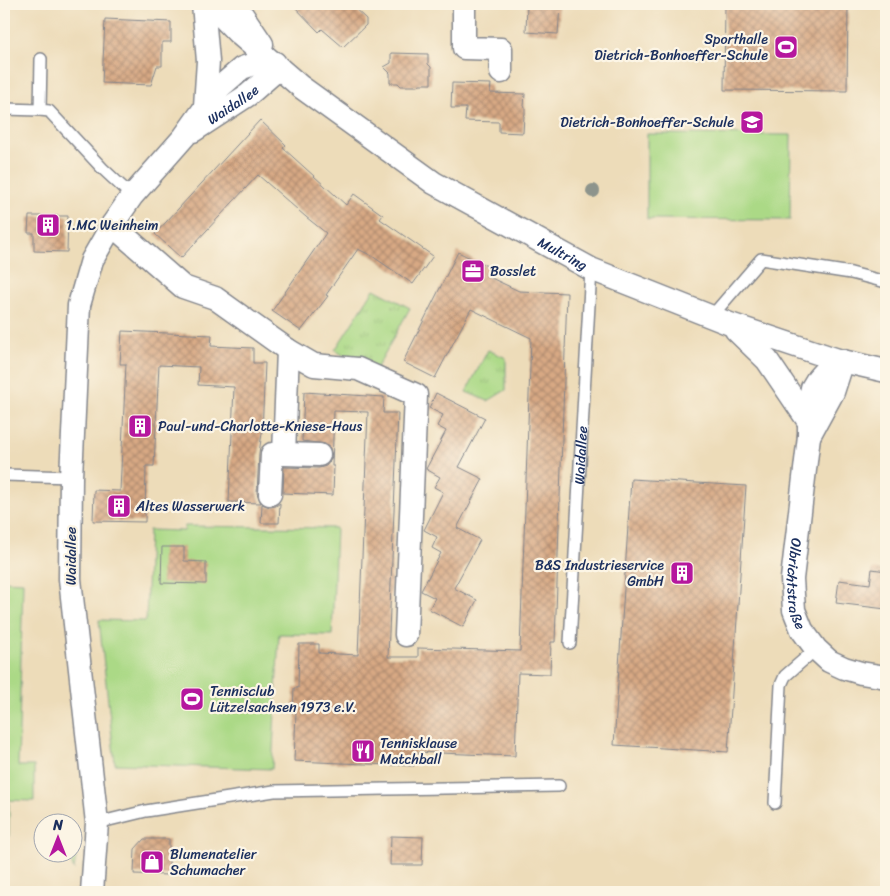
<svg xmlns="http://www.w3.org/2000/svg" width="890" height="896" font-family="Sriracha,sans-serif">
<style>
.green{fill:#abd986;stroke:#638472}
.park{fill:url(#park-tufts);stroke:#638472}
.building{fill:url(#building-cross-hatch)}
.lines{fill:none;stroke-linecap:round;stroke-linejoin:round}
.service-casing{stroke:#84868c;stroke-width:14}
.minor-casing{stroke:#84868c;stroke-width:25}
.service{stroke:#fff;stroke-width:11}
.minor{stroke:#fff;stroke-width:22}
.tree{fill:#8d948c}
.labels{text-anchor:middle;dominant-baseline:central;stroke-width:4.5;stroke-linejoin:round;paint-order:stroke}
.poi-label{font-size:14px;fill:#1b2f5e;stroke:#fcf5e5;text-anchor:start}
.street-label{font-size:14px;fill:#1b2f5e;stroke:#fcf5e5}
</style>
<defs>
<pattern id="park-tufts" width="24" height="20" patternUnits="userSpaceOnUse" patternTransform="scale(1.25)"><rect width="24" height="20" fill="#abd986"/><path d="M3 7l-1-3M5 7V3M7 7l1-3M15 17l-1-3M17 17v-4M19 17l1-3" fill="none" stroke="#93bb76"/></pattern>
<pattern id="building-cross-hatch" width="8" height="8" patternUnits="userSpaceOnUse" patternTransform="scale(1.25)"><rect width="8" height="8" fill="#d8a984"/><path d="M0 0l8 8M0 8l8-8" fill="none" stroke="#ae8a6f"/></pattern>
</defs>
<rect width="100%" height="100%" fill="#fcf5e5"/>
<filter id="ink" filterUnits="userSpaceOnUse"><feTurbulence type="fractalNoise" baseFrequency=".02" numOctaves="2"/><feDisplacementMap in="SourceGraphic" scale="10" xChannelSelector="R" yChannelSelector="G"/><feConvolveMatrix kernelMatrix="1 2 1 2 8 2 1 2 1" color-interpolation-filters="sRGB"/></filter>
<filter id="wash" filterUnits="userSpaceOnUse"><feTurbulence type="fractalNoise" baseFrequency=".0096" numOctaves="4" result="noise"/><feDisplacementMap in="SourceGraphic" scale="20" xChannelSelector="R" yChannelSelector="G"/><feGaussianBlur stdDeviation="1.12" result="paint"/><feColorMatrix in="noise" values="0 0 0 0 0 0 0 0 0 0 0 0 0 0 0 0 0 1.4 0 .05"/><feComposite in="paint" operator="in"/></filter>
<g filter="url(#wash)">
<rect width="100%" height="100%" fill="#eddcb9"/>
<g class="green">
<polygon points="647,134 791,135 790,220 647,219"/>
<polygon points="185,526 336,528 332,635 279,634 272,769 115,764 99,620 146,621 149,530 184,531"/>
<polygon points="4,581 23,582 18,766 34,766 34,801 4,800"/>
<polygon points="4,802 9,802 9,836 4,837"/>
<polygon points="73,839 79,839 74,870 71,862 69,854 72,854"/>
</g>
<g class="park">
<polygon points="374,289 410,308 375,371 349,359 335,350"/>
<polygon points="488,350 506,358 506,390 488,401 466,392"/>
</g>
<g id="blocks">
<g class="building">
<polygon points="292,4 350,4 366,19 366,25 343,47 322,29 319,32"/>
<polygon points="527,4 560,5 558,34 526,32"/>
<polygon points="725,4 848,4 847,91 724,90"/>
<polygon points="105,19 171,22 171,42 162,42 162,66 157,66 151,85 102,83"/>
<polygon points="391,53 428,54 428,64 431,67 431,84 420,84 417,86 401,86 398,83 390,83 390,73 384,67 391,63"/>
<polygon points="452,83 491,84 490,93 525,94 524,106 525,108 525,114 524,116 523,133 499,132 499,122 465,121 466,108 451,108"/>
<polygon points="260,120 286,145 283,148 346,205 354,194 383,215 380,219 433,256 413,284 372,256 358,249 326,295 328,296 301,331 272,311 326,233 306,217 258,175 181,258 155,234"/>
<polygon points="29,216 68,216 67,252 34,251 34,233 28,233"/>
<polygon points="458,252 491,268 487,276 519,291 567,293 555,642 551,642 550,674 518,673 515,756 414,752 414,766 294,761 296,712 293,712 294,688 298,688 299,644 319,644 319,653 358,655 368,412 334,411 332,466 334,466 333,495 283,493 284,467 319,468 326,466 330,461 332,456 330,448 325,444 302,441 304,392 384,397 383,413 398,413 388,657 418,657 418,648 520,651 531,338 471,309 435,378 403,362"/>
<polygon points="122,331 212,335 211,346 253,348 253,363 265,363 262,433 259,453 257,493 261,503 229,502 234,387 198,385 199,367 159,365 154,466 146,466 145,522 93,521 94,490 120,491 126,364 120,364"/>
<polygon points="436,393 485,418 459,467 483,479 457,528 480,540 454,588 477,600 463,627 429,609 435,598 421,591 441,553 432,548 437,537 424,530 443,492 434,487 440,477 426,469 446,431 437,426 443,415 429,408"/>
<polygon points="631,479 746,486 728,752 614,745"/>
<polygon points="280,503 279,523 261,523 262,504 270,507 276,506"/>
<polygon points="162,547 184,547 184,561 206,562 206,584 161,583"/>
<polygon points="872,569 886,571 886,609 836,603 839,580 870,584"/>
<polygon points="391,836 423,837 422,865 390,865"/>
<polygon points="144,839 169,839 169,875 134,874 135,849"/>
</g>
</g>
</g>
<g filter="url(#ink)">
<use href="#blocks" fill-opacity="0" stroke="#84868c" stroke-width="1"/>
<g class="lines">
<g class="service-casing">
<g id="service">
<polyline points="41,59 40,110 49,111 102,168 132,196"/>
<polyline points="4,109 40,110"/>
<polyline points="711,317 761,259 851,273 886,282"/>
<polyline points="4,475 71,477"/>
<path id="s1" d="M 570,643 L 591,269"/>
<polyline points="775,803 781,685 785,676 816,649"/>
<polyline points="97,823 146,811 274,791 559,786"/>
</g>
</g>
<g class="minor-casing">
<g id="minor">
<polyline points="203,4 208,61 205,106"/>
<path id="s2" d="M 210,4 L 238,33 L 301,87 L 434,183 L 591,269 L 730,324 L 838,360 L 886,371"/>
<polyline points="235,4 262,44"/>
<polyline points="464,4 464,48 501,49 501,72"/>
<path id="s3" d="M 193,131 L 248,95 L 279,68"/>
<polyline points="112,225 183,287 215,298 288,350 314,365 358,369 416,395 406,635"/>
<polyline points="736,330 767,360 807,419"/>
<path id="s4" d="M 838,360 L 826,369 L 818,378 L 812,388 L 809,402 L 809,436 L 792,579 L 794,610 L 802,630 L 816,649 L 829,661 L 844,668 L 861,673 L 886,677"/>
<polyline points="809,436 833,392 843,361"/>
<polyline points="284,454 319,455"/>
<polyline points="270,494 272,454 284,454 288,350"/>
<polyline points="92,892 97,823 70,579 71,477 79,305 92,260 112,225 132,196 184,137 219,88 242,68 257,63 275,63"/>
</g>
</g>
<use href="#service" class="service"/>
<use href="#minor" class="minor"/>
</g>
<circle class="tree" cx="593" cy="191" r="7"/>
</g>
<defs>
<g id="stadium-square" transform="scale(1.25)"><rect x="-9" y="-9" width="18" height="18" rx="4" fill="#b5179e" stroke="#fcf5e5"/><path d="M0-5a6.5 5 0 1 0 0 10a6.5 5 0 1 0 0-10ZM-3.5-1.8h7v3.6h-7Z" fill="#fff"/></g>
<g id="school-square" transform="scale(1.25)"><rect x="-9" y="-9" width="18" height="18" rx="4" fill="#b5179e" stroke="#fcf5e5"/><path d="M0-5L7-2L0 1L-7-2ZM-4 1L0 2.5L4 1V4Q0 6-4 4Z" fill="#fff"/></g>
<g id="building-square" transform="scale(1.25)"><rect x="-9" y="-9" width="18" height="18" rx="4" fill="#b5179e" stroke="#fcf5e5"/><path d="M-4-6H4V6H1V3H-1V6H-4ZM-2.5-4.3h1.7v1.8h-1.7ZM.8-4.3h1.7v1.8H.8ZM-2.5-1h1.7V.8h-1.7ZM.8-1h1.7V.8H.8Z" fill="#fff"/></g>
<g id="office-square" transform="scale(1.25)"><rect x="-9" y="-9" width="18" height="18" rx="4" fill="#b5179e" stroke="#fcf5e5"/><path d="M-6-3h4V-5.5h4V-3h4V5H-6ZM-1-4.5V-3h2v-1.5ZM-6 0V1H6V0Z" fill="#fff"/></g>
<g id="restaurant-square" transform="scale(1.25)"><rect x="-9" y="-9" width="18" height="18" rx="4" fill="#b5179e" stroke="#fcf5e5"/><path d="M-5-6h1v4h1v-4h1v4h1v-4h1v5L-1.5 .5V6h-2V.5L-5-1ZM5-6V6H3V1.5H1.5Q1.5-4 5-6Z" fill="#fff"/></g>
<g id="shop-square" transform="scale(1.25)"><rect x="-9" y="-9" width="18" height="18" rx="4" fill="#b5179e" stroke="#fcf5e5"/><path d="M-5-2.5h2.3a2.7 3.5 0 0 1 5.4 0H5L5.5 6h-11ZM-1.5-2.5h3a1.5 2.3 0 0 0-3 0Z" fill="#fff"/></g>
</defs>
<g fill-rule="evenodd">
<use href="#stadium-square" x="786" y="47"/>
<use href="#school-square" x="752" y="122"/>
<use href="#building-square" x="48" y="225"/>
<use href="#office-square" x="473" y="271"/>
<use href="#building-square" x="140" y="426"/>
<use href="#building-square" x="119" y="506"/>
<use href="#building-square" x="682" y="573"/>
<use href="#stadium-square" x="192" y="699"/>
<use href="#restaurant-square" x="363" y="751"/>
<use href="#shop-square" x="152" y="862"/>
</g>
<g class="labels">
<g class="poi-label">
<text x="768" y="39" text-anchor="end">Sporthalle<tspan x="768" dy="16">Dietrich-Bonhoeffer-Schule</tspan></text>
<text x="734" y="122" text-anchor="end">Dietrich-Bonhoeffer-Schule</text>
<text x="66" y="225">1.MC Weinheim</text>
<text x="490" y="271">Bosslet</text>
<text x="158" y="426">Paul-und-Charlotte-Kniese-Haus</text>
<text x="136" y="506">Altes Wasserwerk</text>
<text x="664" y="565" text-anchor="end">B&amp;S Industrieservice<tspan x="664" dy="16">GmbH</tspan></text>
<text x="210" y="691">Tennisclub<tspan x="210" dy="16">Lützelsachsen 1973 e.V.</tspan></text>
<text x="380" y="743">Tennisklause<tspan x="380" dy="16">Matchball</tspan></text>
<text x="170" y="854">Blumenatelier<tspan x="170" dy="16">Schumacher</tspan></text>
</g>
<g class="street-label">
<text stroke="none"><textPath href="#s3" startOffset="48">Waidallee</textPath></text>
<text stroke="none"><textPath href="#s2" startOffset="434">Multring</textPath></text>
<text stroke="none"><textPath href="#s1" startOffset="188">Waidallee</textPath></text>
<text transform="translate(71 556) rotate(-90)">Waidallee</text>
<text stroke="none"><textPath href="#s4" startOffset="236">Olbrichtstraße</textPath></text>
</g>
</g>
<rect width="890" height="896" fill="none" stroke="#fcf5e5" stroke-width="20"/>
<g transform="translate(58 838)"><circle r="24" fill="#fcf5e5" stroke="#a2a6af"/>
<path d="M0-4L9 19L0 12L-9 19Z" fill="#b5179e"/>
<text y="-8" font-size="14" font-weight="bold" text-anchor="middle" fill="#1b2f5e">N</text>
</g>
</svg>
